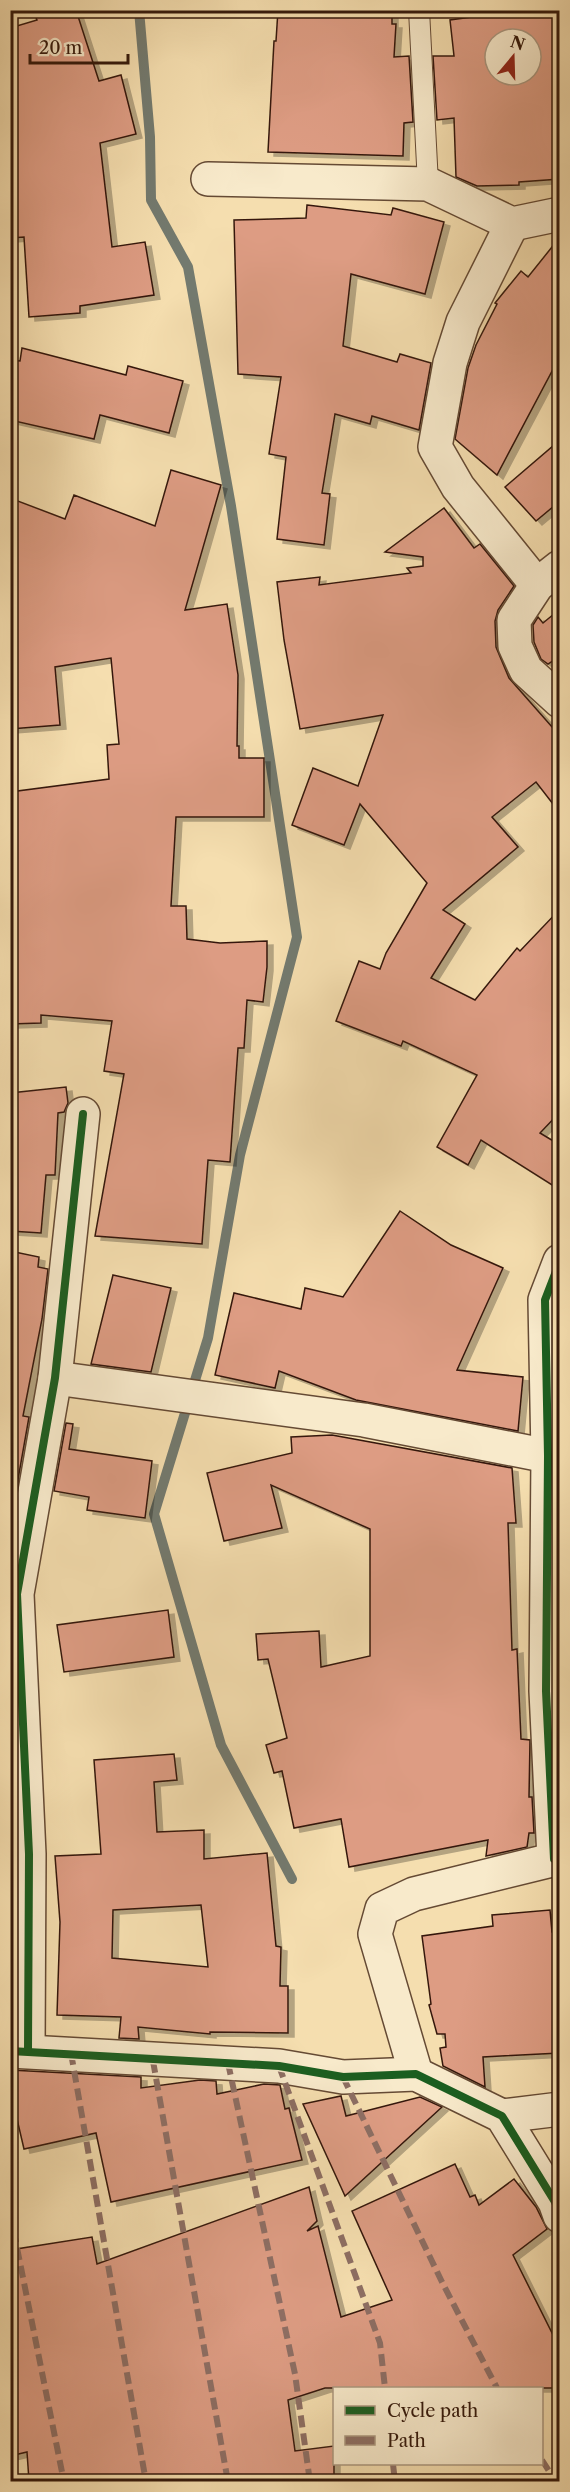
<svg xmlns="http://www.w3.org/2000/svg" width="570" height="2492" font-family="'Libre Caslon Text',serif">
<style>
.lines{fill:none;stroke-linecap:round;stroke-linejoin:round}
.stream{stroke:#737a6f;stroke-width:10}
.building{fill:#dd9c83;stroke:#35190b;stroke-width:1.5;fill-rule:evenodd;filter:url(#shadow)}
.service-casing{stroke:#654a34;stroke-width:22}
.minor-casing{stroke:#654a34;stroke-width:36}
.service{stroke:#f8eacb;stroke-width:20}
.minor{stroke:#f8eacb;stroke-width:33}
.quiet{stroke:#8d6e63;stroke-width:6;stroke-dasharray:12 6;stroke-linecap:butt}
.cycleway-casing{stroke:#f8eacb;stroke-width:11}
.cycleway{stroke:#1b5e20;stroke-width:8}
</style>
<defs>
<filter id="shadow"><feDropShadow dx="6" dy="4" stdDeviation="0" flood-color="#0004"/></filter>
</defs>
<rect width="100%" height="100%" fill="#f5deaf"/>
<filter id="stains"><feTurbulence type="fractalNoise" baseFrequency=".00333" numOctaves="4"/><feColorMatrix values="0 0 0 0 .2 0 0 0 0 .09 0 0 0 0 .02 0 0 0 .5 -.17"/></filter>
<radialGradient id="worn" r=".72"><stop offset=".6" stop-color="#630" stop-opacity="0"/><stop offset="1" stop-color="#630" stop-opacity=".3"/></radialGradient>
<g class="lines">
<polyline class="stream" points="139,10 150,137 151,200 188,267 231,506 297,937 240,1155 208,1338 154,1514 221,1745 292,1879"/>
</g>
<g class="building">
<polygon points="33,10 76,10 99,81 121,75 136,134 100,143 112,247 145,242 154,295 80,306 80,313 29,317 24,237 10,238 10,28 37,20"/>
<polygon points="278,10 392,10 392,24 396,24 394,57 409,56 413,122 404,123 403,156 268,152 274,41 276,41"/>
<path d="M 522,10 L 560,10 L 560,179 L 519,182 L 519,185 L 477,186 L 456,177 L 454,118 L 437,120 L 433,56 L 454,56 L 450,20 ZM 495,39 L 531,39 L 531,75 L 495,75 Z"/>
<polygon points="307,205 391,215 393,208 444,222 425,294 351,274 343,346 397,362 400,354 431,363 419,430 372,416 370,424 335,414 322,493 330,494 324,545 277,539 286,457 269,454 281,377 238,374 234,220 306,218"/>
<polygon points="560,237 560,356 497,475 455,439 468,368 476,345 497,304 495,303 521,271 528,277"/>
<polygon points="22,348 126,375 128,366 183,381 169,433 100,415 94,439 10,420 10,360 20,361"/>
<polygon points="560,440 560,501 536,521 505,487"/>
<polygon points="171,470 221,485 185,610 227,604 238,675 237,746 239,746 239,758 264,758 264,817 176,817 171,906 186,906 187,939 220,943 267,941 267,967 263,1002 247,1000 244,1048 238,1048 230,1162 208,1160 202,1244 95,1236 124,1074 104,1071 112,1021 41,1015 41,1023 10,1024 10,792 109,779 107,745 119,744 111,658 55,667 60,725 10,729 10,498 65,519 74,495 155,526"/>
<polygon points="444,508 474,548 480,544 514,586 498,610 495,621 496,647 509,678 560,736 560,813 536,782 492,817 518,847 443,910 465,924 431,978 475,1000 517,948 520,951 560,909 560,1112 540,1133 560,1145 560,1190 481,1140 468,1165 437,1147 477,1075 403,1041 401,1046 336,1021 359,961 380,969 386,953 427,883 360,804 344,845 292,825 313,768 358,786 383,715 300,729 284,640 277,582 320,577 319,585 411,573 407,568 423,566 423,557 385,552"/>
<polygon points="560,609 560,656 548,664 541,659 534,642 533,625 538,617 543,623"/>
<polygon points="66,1087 68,1103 64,1112 58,1113 55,1175 46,1175 41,1233 10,1231 10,1093"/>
<polygon points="400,1211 451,1245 503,1268 457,1370 523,1377 518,1431 356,1400 279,1371 275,1388 215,1375 234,1293 301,1309 305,1288 343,1297"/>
<polygon points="10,1251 39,1257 38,1267 48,1269 42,1319 23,1416 29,1417 17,1485 10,1484"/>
<polygon points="113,1275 171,1288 151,1372 91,1364"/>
<polygon points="66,1423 73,1424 69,1449 152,1461 145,1518 87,1510 89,1497 54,1491"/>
<polygon points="332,1435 512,1468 516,1523 508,1523 512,1650 517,1649 521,1739 530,1740 529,1797 532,1797 534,1833 529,1833 527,1847 486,1856 488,1840 349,1867 341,1819 294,1828 282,1771 274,1773 266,1745 287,1738 268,1659 258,1660 256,1634 319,1631 321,1667 370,1656 370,1529 271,1485 282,1528 224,1541 207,1473 292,1453 291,1437"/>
<polygon points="168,1610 174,1657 64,1672 57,1625"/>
<path d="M 174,1754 L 177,1780 L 154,1782 L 157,1832 L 204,1830 L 204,1859 L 267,1853 L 276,1946 L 281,1947 L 280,1986 L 288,1986 L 288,2033 L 210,2032 L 210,2034 L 138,2027 L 139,2039 L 119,2038 L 121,2017 L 57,2015 L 60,1922 L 55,1856 L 101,1854 L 94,1760 ZM 201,1905 L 208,1967 L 112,1958 L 113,1910 Z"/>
<polygon points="550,1910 552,1932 560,1931 560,2053 483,2057 485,2087 443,2066 440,2048 446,2047 445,2034 437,2034 429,2005 431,2004 422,1936 493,1926 492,1915"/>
<polygon points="10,2070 141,2077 141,2088 200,2080 216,2081 217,2094 264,2084 280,2085 285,2109 289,2108 302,2160 111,2202 96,2133 24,2149 10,2089"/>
<polygon points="341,2096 346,2116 420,2097 442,2107 345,2196 303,2104"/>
<polygon points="455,2164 470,2197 475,2195 479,2205 514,2179 536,2207 547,2229 513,2255 560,2349 560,2388 325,2388 288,2400 295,2451 334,2446 334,2481 29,2481 27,2452 10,2456 10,2250 92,2237 97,2264 309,2187 317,2221 307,2231 318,2226 341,2317 392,2300 352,2211"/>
</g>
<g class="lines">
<g class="service-casing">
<polyline id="service" points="419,10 428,184"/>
</g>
<g class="minor-casing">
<g id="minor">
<polyline points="208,179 428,184 512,224 560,214"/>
<polyline points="512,224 463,322 450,363 435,447 458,487 537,585"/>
<polyline points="560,567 537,585 514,620 515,646 526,670 560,701"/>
<polyline points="55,1378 364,1420 548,1456 560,1467"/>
<polyline points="554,1859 546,1691 548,1456 545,1300 560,1261"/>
<polyline points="10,2051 279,2066 343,2077 416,2074 502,2116 555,2202 560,2216"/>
<polyline points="28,2051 29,1854 17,1594 55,1378 83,1114"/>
<polyline points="416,2074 375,1934 382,1909 414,1894 560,1858"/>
<polyline points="502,2116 560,2109"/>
</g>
</g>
<use href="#service" class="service"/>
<use href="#minor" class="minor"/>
<g class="quiet">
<polyline points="71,2053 146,2482"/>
<polyline points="153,2061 228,2482"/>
<polyline points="228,2063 295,2374 310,2482"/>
<polyline points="279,2066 380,2343 385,2388"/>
<polyline points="343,2077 442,2282 497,2388"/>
<polyline points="10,2213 64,2482"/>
<polyline points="542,2460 556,2482"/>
<polyline points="393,2464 395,2482"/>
</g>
<g class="cycleway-casing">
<g id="cycleway">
<polyline points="554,1859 546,1691 548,1456 545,1300 560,1261"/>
<polyline points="10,2051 279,2066 343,2077 416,2074 502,2116 555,2202 560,2216"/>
<polyline points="28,2051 29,1854 17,1594 55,1378 83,1114"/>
</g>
</g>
<use href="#cycleway" class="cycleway"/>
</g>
<rect width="570" height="2492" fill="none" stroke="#f5deaf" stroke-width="36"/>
<rect x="12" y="12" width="546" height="2468" fill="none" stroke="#35190b" stroke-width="3"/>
<rect x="18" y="18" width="534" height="2456" fill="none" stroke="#35190b" stroke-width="1.5"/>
<rect x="333" y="2387" width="210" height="78" fill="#f8eacb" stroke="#aa967e" stroke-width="1.5"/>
<rect x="345" y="2406" width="30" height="9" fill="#1b5e20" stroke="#aa967e" stroke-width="1.5"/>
<text x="387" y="2417" font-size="18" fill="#35190b">Cycle path</text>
<rect x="345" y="2436" width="30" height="9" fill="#8d6e63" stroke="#aa967e" stroke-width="1.5"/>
<text x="387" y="2447" font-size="18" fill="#35190b">Path</text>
<g transform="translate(513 57) rotate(19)"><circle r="28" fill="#f8eacb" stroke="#aa967e" stroke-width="1.5"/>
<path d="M0-4.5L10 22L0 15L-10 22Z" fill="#8f2418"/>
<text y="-9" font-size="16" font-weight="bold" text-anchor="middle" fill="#35190b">N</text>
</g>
<path d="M30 54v9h98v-9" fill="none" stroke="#35190b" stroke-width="3"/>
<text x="39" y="54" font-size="18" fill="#35190b" stroke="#f8eacb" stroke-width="4.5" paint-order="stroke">20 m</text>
<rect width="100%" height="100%" filter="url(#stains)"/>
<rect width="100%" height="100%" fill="url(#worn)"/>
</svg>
